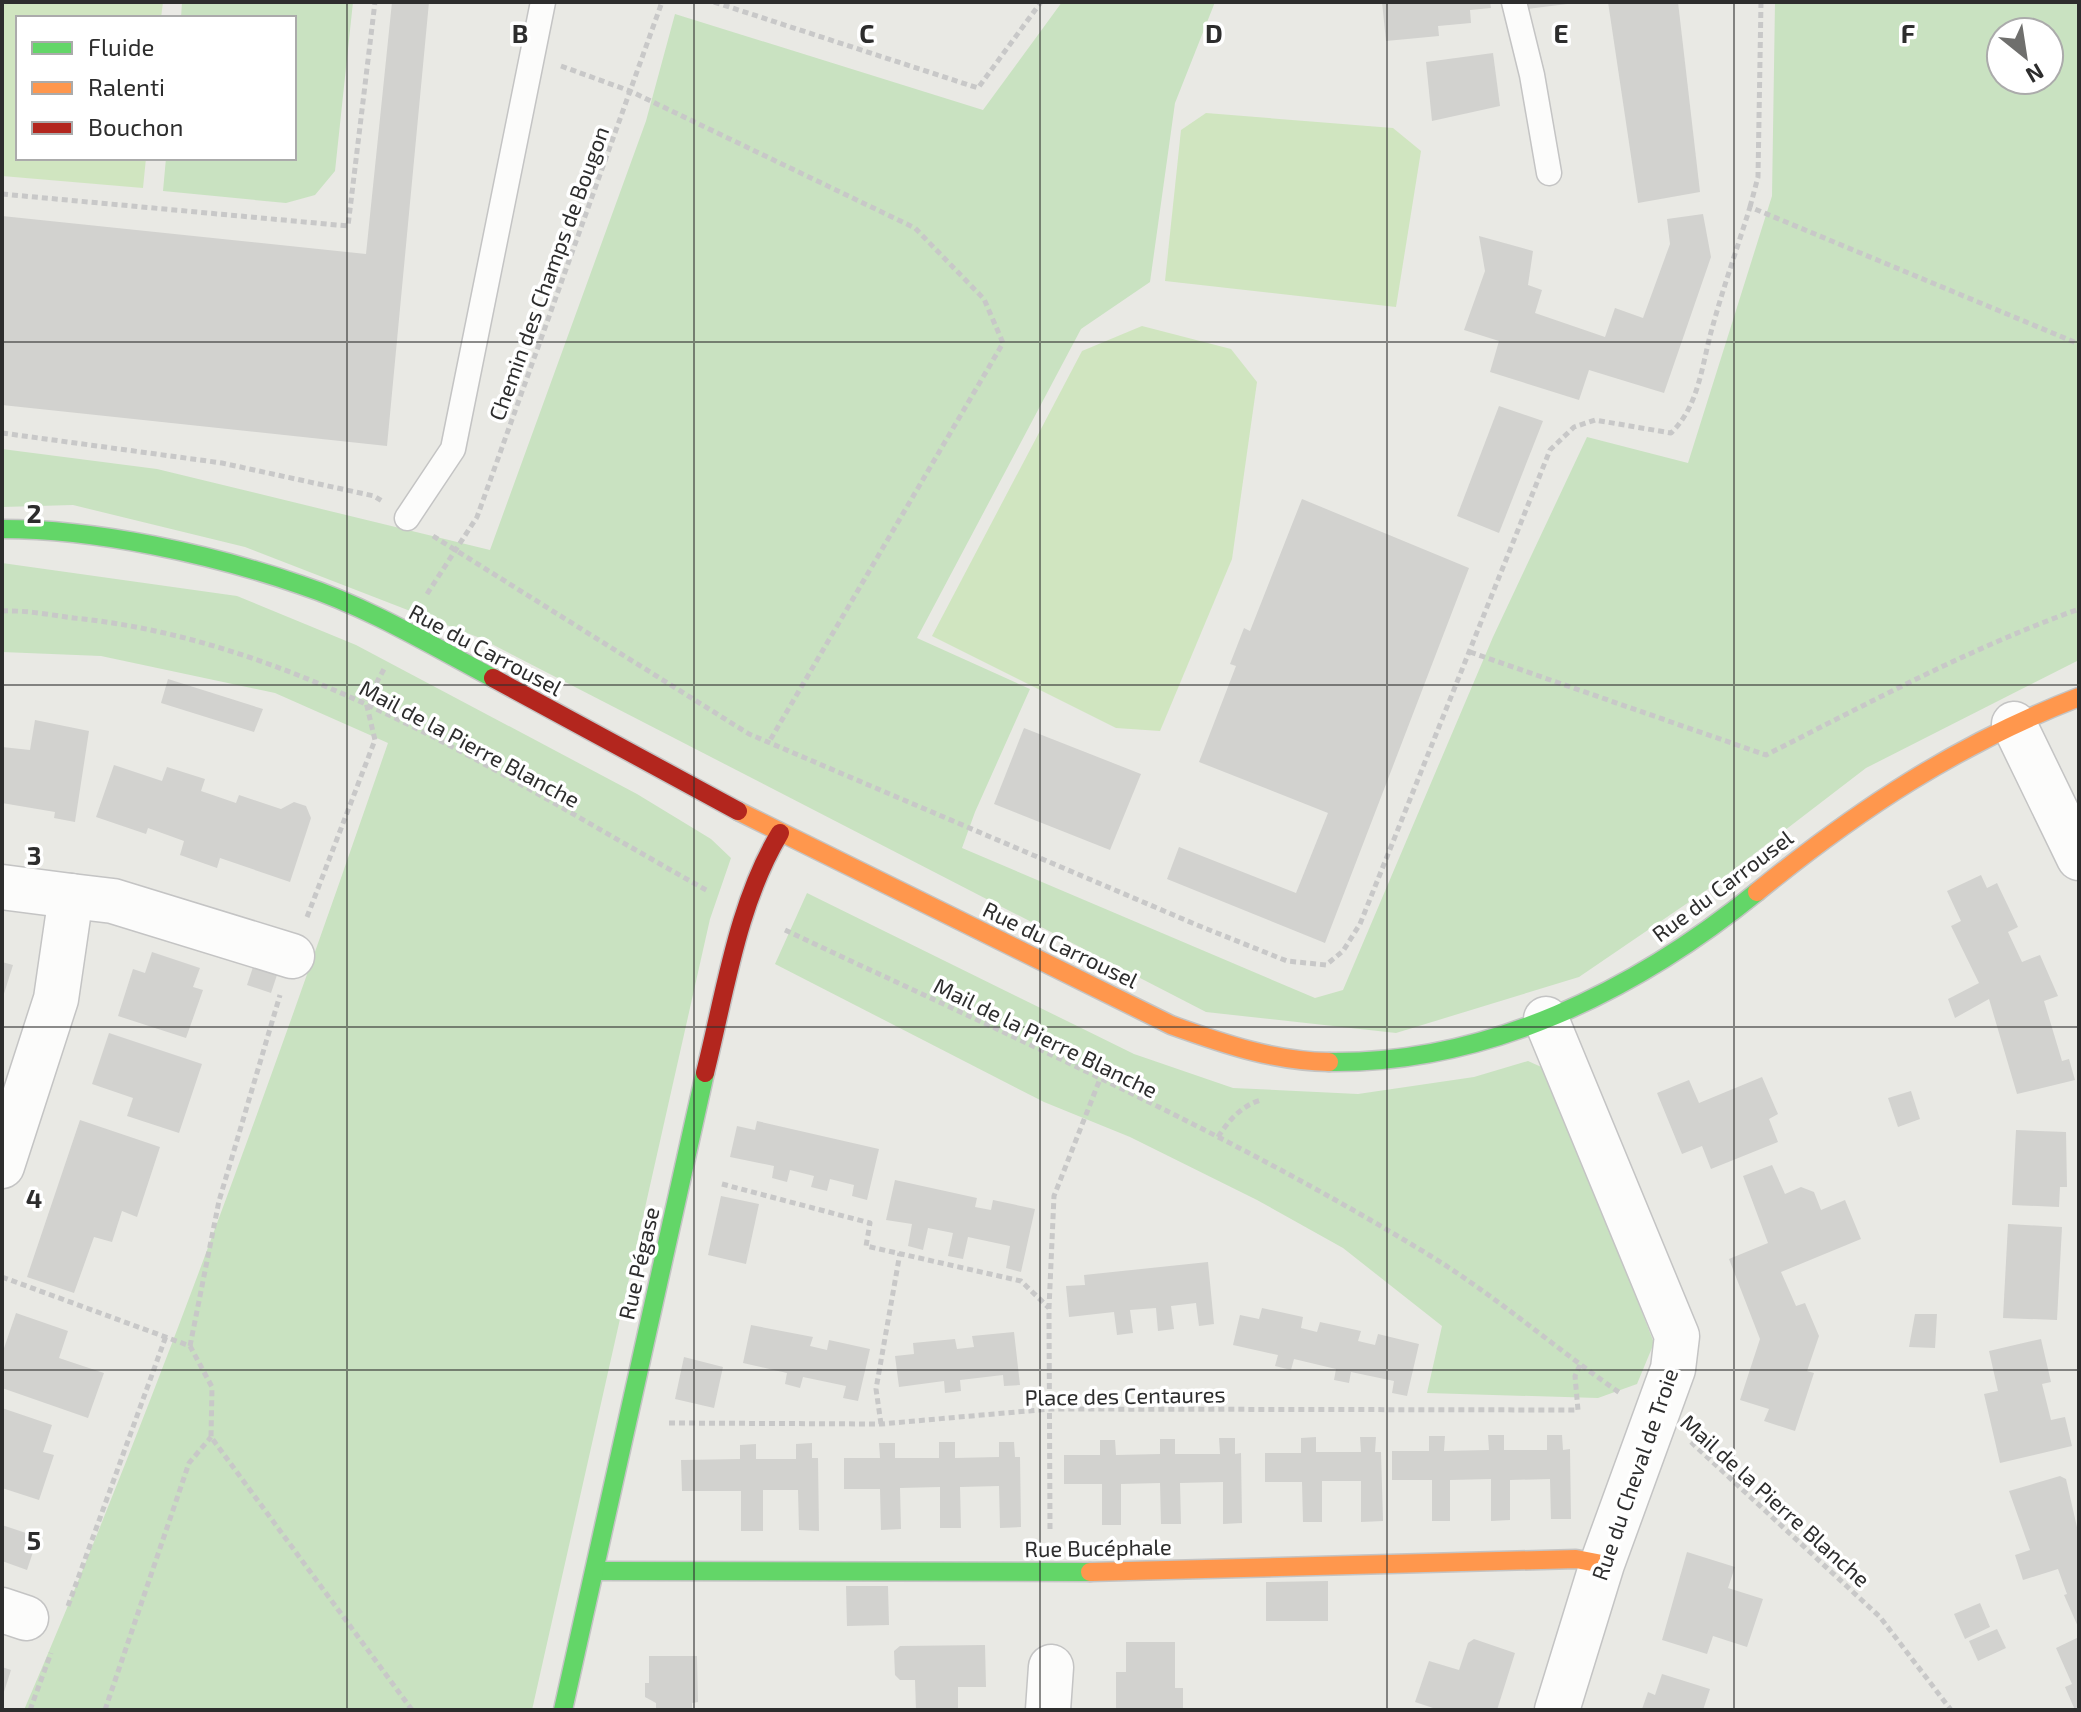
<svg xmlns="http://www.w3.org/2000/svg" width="2081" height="1712" font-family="'Exo 2',sans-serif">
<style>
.green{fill:#c9e2c1;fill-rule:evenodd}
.pitch{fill:#d0e5c0}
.building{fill:#d2d2cf}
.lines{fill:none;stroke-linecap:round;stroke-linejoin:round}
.lane-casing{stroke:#c4c4c4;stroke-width:27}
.street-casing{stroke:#c4c4c4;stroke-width:47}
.fast-casing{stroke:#c4c4c4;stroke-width:21}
.slow-casing{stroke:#c4c4c4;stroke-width:21}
.jam-casing{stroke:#c4c4c4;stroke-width:21}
.path{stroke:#c8c8c8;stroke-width:5;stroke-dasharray:6 4;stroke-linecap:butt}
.lane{stroke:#fcfcfb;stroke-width:24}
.street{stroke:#fcfcfb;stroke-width:44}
.fast{stroke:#63d668;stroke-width:18}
.slow{stroke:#ff974d;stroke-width:18}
.jam{stroke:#b3261e;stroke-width:18}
.grid{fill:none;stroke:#2d2d2d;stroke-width:2;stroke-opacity:0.55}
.labels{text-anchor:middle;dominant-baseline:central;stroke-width:7;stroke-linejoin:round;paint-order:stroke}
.street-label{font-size:22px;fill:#2d2d2d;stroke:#fff}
.grid-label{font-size:26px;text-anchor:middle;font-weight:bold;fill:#2d2d2d;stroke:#fff;stroke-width:7;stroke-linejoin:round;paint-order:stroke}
</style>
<rect width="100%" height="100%" fill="#e9e9e4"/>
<g class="green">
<polygon points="182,2 353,2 335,171 315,195 286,203 163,191 166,158 294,158 294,18 181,18"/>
<path d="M 1062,2 L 1215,2 L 1175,103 L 1150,282 L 1081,329 L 917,638 L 1030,689 L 975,812 L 962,848 L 1315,998 L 1343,990 L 1493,637 L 1587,437 L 1688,463 L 1772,196 L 1775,2 L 2079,2 L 2079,660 L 1866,768 L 1711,887 L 1579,977 L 1396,1033 L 1206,1012 L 480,638 L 245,547 L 73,505 L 2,507 L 2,449 L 157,469 L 490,550 L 646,121 L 675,14 L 983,110 ZM 2001,32 L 2049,32 L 2049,80 L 2001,80 Z"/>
<path d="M 2,563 L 237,596 L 356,645 L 637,794 L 711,839 L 731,858 L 710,919 L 532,1710 L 24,1710 C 160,1393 275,1069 388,743 L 275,693 L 101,656 L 2,652 Z"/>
<polygon points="807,893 1134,1054 1233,1088 1358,1094 1474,1077 1528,1061 1548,1070 1654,1343 1637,1384 1598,1398 1427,1393 1442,1326 1343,1248 1257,1200 1130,1137 1044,1102 775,964"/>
</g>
<g class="pitch">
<polygon points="2,2 163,2 161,18 18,18 18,158 146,158 143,188 2,176"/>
<polygon points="1206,113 1393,128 1421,151 1396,307 1165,281 1181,130"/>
<polygon points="1142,326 1231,349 1257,382 1232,559 1160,731 1116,728 932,636 1082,351"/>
</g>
<g class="building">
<polygon points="392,2 429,2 387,446 2,405 2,216 366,254"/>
<polygon points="1382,2 1490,2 1491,8 1470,10 1471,23 1438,26 1439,36 1386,41"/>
<polygon points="1525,2 1566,2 1567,4 1527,9"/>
<polygon points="1608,2 1678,2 1700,192 1638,203"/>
<polygon points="1493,53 1500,106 1432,121 1426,62"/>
<polygon points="1703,214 1711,257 1664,393 1589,370 1579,400 1490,372 1499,341 1464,330 1485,271 1479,236 1533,251 1528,285 1542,290 1535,313 1605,337 1615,308 1643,318 1670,244 1667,219"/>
<polygon points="1499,406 1543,421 1499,533 1457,516"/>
<polygon points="1302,499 1469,568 1325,943 1167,879 1179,847 1296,893 1328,813 1199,762 1236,666 1230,664 1244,628 1250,631"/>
<polygon points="168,679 263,709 254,732 161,703"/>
<polygon points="35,720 89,731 75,822 54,818 55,812 2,803 2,747 30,750"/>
<polygon points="1024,728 1141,774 1110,850 994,804"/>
<polygon points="114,765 162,781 167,767 205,779 201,791 236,803 239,795 281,809 294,802 306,806 311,818 290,882 220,858 217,868 180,855 184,841 148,828 146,834 96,817"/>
<polygon points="1981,875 1987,888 1997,883 2018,927 2008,932 2022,962 2040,955 2058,996 2044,1001 2062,1061 2069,1059 2075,1080 2017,1094 1989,999 1955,1018 1948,999 1979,983 1951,926 1961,921 1947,891"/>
<polygon points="152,952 200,968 193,987 203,990 186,1038 118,1016 133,969 145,973"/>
<polygon points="2,962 13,965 3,997 2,997"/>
<polygon points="253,967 277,975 271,993 247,985"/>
<polygon points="109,1033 202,1064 179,1133 127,1116 133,1098 92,1084"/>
<polygon points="1762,1077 1778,1114 1769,1119 1778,1142 1711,1169 1702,1146 1682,1154 1657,1093 1689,1080 1699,1103"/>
<polygon points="1911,1091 1920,1119 1898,1127 1888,1098"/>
<polygon points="80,1120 160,1147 137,1217 122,1211 112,1242 94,1237 74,1293 27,1277"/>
<polygon points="757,1121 879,1149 867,1200 852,1196 854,1185 830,1179 827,1191 811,1187 814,1176 790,1170 787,1182 772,1178 774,1166 730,1157 737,1126 755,1130"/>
<polygon points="2016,1130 2066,1132 2067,1187 2060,1187 2059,1207 2012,1205"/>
<polygon points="1772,1165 1785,1194 1801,1187 1814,1192 1821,1210 1845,1200 1861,1239 1781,1272 1796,1306 1805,1303 1819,1336 1807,1371 1814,1373 1795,1431 1764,1421 1769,1409 1740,1400 1760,1339 1729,1259 1768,1243 1743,1176"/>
<polygon points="895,1180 977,1198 975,1207 991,1210 993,1200 1035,1209 1021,1272 1006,1268 1010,1246 968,1237 963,1259 948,1256 953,1233 928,1228 923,1250 908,1246 912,1224 886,1220"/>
<polygon points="721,1196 759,1204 746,1264 708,1255"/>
<polygon points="2008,1224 2062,1227 2057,1320 2003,1318"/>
<polygon points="1208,1262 1214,1324 1199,1326 1196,1303 1171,1306 1174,1329 1158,1331 1156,1308 1130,1310 1133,1333 1117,1335 1114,1312 1069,1317 1066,1286 1085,1285 1084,1275"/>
<polygon points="1262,1308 1303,1317 1301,1328 1317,1332 1320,1322 1361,1331 1358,1341 1375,1345 1378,1334 1419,1344 1407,1396 1392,1393 1394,1381 1351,1372 1349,1383 1334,1380 1336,1369 1294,1359 1291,1370 1275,1366 1278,1355 1233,1345 1240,1315 1259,1319"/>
<polygon points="16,1313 68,1331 59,1358 104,1373 88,1418 2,1388 2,1354"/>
<polygon points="1915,1314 1937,1314 1935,1348 1909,1347"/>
<polygon points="751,1325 813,1337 810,1346 827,1350 829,1340 870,1349 858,1401 843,1398 846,1386 803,1377 800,1388 785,1384 787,1373 743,1363"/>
<polygon points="1014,1332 1020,1385 1004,1386 1003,1375 960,1380 961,1391 945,1393 944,1381 899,1387 895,1356 914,1354 913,1343 955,1339 957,1349 974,1347 972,1336"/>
<polygon points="2041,1339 2051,1382 2042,1384 2051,1420 2065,1417 2072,1446 2000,1463 1984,1394 1998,1391 1989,1351"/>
<polygon points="684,1357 723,1367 714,1408 675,1399"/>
<polygon points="2,1408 52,1425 43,1452 54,1455 39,1500 2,1488"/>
<polygon points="1488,1435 1504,1435 1504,1450 1547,1450 1547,1435 1562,1435 1563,1450 1570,1449 1571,1519 1551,1519 1550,1479 1510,1480 1510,1520 1491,1521 1491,1479 1450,1480 1450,1521 1432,1521 1432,1480 1392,1480 1392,1451 1429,1451 1429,1436 1445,1436 1444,1451 1489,1450"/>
<polygon points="1316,1437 1316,1452 1361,1452 1360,1437 1376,1437 1375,1452 1381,1452 1383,1521 1361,1522 1361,1481 1322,1481 1322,1522 1303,1522 1302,1482 1265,1482 1265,1453 1301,1453 1301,1438"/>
<polygon points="1219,1438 1235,1438 1235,1454 1241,1453 1242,1523 1223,1524 1223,1482 1180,1483 1181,1524 1161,1524 1160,1483 1121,1484 1121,1525 1102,1525 1102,1484 1064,1484 1064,1455 1100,1455 1100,1440 1115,1440 1116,1455 1160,1454 1160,1439 1175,1439 1175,1454 1220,1454"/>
<polygon points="939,1442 955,1442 955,1458 999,1457 999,1442 1014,1442 1015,1457 1020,1457 1021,1527 1000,1528 999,1486 960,1487 961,1528 940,1528 940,1487 900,1488 901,1529 881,1530 880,1489 844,1489 844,1458 880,1458 879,1443 895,1443 895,1458 939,1458"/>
<polygon points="812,1443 812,1458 818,1458 819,1531 799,1530 798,1490 763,1490 763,1531 741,1531 741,1491 682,1491 681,1460 740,1459 740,1445 756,1444 756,1459 796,1459 796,1444"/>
<polygon points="2060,1476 2066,1479 2079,1536 2079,1629 2064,1595 2067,1594 2058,1569 2023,1580 2015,1555 2030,1550 2009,1491"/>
<polygon points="2,1525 38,1537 27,1570 2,1561"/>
<polygon points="1687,1552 1735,1567 1728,1588 1763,1599 1747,1647 1713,1636 1707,1654 1662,1640"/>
<polygon points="1328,1581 1328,1621 1266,1621 1266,1582"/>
<polygon points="846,1586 888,1586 889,1625 847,1626"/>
<polygon points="1980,1603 1990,1627 1965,1639 1954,1614"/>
<polygon points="1997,1629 2006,1648 1978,1661 1969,1641"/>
<polygon points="2079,1637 2079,1710 2075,1710 2065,1687 2072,1684 2056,1648"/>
<polygon points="1474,1639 1515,1653 1497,1710 1439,1710 1415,1702 1429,1661 1459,1670 1468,1643"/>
<polygon points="1126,1642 1175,1642 1175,1688 1183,1688 1183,1710 1116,1710 1116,1672 1126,1672"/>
<polygon points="985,1645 986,1687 958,1687 958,1710 916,1710 915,1680 900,1680 895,1675 894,1651 900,1646"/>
<polygon points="649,1656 697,1656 698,1702 692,1703 692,1710 656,1710 656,1703 645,1697 645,1683 649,1683"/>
<polygon points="2,1667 11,1670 3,1695 2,1695"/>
<polygon points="1662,1674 1710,1689 1703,1710 1642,1709 1648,1692 1655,1695"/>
</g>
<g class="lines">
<g class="lane-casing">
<g id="lane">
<polyline points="1514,2 1532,75 1549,173"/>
<polyline points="407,518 453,449 543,2"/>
</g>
</g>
<g class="street-casing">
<g id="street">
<polyline points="2014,724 2079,858"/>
<polyline points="2,887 71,896 56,999 2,1166"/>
<polyline points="71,896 113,901 292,956"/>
<polyline points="1546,1019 1677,1336 1673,1369 1602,1564 1557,1710"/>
<polyline points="2,1610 26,1618"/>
<polyline points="1048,1710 1051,1667"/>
</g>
</g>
<g class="fast-casing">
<g id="fast">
<path d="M 2,529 C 97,529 211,554 301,585 C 368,607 431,645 493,678"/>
<path d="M 1329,1062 C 1488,1064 1636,990 1757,892"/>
<polyline points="595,1571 1090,1572"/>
<polyline points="563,1710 705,1073"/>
</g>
</g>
<g class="slow-casing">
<g id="slow">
<path d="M 738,811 L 1171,1025 C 1224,1044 1273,1061 1329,1062"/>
<path d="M 1757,892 C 1859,809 1956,745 2079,697"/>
<polyline points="1090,1572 1576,1559 1602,1564"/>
</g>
</g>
<g class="jam-casing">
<g id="jam">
<polyline points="493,678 738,811"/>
<path d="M 705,1073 C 725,994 737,904 780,833"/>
</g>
</g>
<g class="path">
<polyline points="714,2 978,88 1041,2"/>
<polyline points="561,66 630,91 915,228 984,299 1003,343 769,742"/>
<polyline points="2,194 348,226 375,2"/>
<polyline points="1750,207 1758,177 1761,2"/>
<polyline points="2,433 222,463 374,496 382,501"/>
<path d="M 433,536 L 749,734 L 1197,925 L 1287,961 L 1326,965 L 1343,951 L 1360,924 L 1550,450 L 1574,427 L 1595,420 L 1671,433 C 1700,405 1702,362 1713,325 C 1724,285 1738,246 1750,207 L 2079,344"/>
<polyline points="427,594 477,517 662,2"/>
<path d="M 2,611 C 26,610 51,615 74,618 C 304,641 510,781 708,891"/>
<path d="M 1470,652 L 1766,755 C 1869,703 1970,648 2079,609"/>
<polyline points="307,917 375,740 366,702 384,669"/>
<path d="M 785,930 C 1001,1032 1224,1129 1429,1255 C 1496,1296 1555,1348 1620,1393"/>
<path d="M 1218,1137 C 1229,1120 1241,1106 1261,1100"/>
<polyline points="722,1184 870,1223 866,1246 1021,1281 1049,1308"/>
<polyline points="2,1277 190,1346 212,1387 211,1437 412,1710"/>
<polyline points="190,1346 219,1201 280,995"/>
<polyline points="669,1423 881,1424 1050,1409 1578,1410 1575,1376 1580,1365"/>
<polyline points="881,1424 876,1389 900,1253"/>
<polyline points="1691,1442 1880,1617 1951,1710"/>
<polyline points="1050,1529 1049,1308 1054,1196 1100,1079"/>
<polyline points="68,1606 166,1336"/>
<polyline points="30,1710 51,1653"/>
<polyline points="105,1710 189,1463 211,1437"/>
</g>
<use href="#lane" class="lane"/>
<use href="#street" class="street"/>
<use href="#fast" class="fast"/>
<use href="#slow" class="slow"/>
<use href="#jam" class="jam"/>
</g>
<path class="grid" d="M 347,2 L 347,1710M 694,2 L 694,1710M 1040,2 L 1040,1710M 1387,2 L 1387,1710M 1734,2 L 1734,1710M 2,342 L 2079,342M 2,685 L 2079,685M 2,1027 L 2079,1027M 2,1370 L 2079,1370"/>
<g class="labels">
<g class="street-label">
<text transform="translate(548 273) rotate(-70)">Chemin des Champs de Bougon</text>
<text transform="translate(486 649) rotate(28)">Rue du Carrousel</text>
<text transform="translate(470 743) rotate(28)">Mail de la Pierre Blanche</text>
<text transform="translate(1722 885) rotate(-37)">Rue du Carrousel</text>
<text transform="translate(1061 944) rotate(26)">Rue du Carrousel</text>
<text transform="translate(1046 1037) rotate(26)">Mail de la Pierre Blanche</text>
<text transform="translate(638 1263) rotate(-77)">Rue Pégase</text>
<text transform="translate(1125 1395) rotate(-1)">Place des Centaures</text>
<text transform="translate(1634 1474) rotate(-71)">Rue du Cheval de Troie</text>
<text transform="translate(1776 1500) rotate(42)">Mail de la Pierre Blanche</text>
<text transform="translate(1098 1547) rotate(-1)">Rue Bucéphale</text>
</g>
</g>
<g class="grid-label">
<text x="520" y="43">B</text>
<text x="867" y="43">C</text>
<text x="1214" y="43">D</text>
<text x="1561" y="43">E</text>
<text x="1908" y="43">F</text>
<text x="34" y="523">2</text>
<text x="34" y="865">3</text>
<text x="34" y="1208">4</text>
<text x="34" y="1550">5</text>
</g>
<rect width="2081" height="1712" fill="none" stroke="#2d2d2d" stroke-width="8"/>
<rect x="16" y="16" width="280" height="144" fill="#ffffff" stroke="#ababab" stroke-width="2"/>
<rect x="32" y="42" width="40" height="12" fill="#63d668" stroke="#ababab" stroke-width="2"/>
<text x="88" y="56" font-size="24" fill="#2d2d2d">Fluide</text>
<rect x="32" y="82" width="40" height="12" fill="#ff974d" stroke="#ababab" stroke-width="2"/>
<text x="88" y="96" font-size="24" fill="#2d2d2d">Ralenti</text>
<rect x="32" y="122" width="40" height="12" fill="#b3261e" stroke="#ababab" stroke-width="2"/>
<text x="88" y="136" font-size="24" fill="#2d2d2d">Bouchon</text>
<g transform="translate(2025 56) rotate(150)"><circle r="38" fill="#ffffff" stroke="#ababab" stroke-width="2"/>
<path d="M0-6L14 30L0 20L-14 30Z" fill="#6f6f6d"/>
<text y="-12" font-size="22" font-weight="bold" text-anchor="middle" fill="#2d2d2d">N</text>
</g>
</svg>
